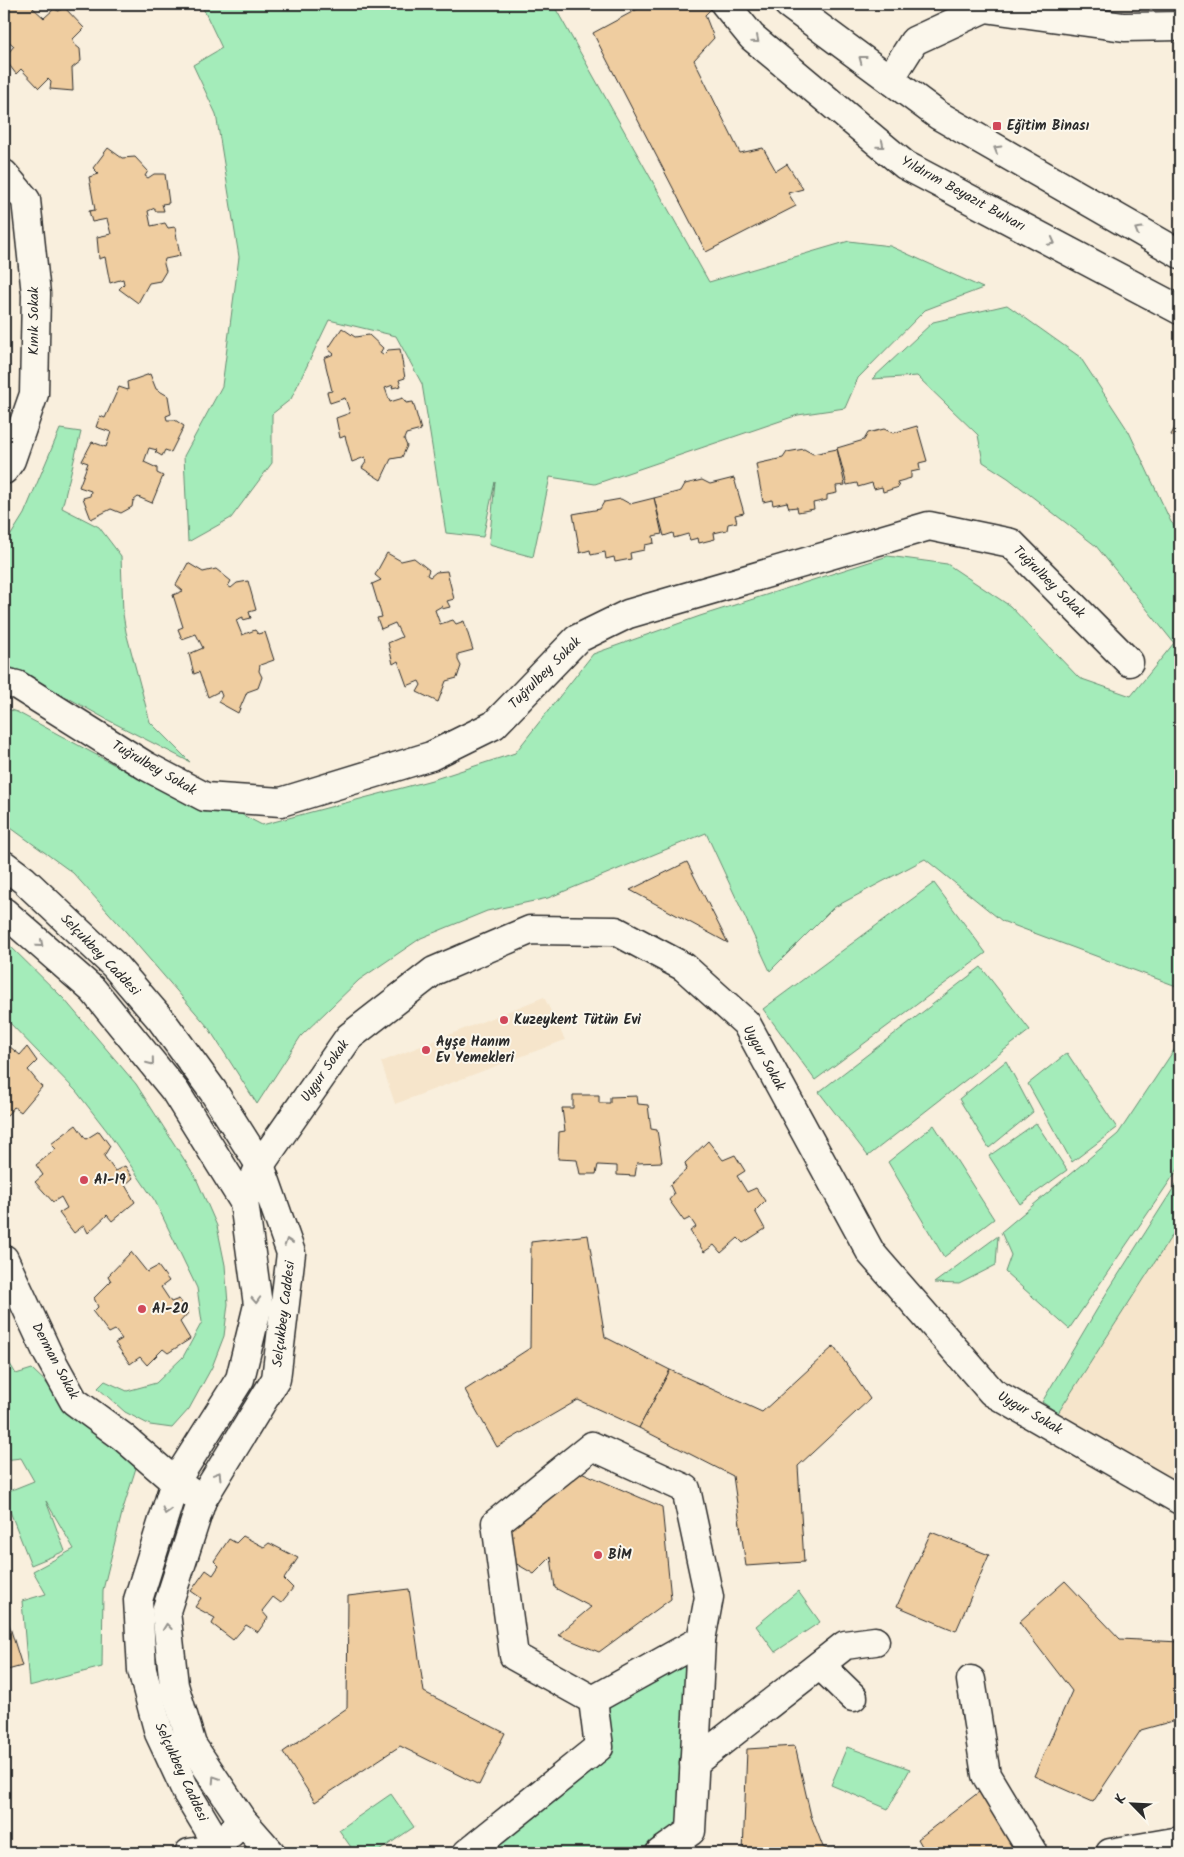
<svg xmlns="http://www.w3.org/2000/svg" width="1184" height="1857" font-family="Kalam,sans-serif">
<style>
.built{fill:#f6e5cb}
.green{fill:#a4ecba;stroke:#688c72}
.building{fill:#efcda0;stroke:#2b2b2b}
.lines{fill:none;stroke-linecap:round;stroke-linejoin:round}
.street-casing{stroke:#2b2b2b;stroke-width:31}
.secondary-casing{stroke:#2b2b2b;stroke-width:31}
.street{stroke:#fbf7ec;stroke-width:28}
.secondary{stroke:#fbf7ec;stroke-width:28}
.oneway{stroke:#93918c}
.poi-dot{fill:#d1495b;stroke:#fbf7ec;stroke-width:2}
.labels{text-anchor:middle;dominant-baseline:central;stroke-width:4;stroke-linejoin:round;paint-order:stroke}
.poi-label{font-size:14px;font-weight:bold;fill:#2b2b2b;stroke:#fbf7ec;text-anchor:start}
.street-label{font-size:14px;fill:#2b2b2b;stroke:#fbf7ec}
</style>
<rect width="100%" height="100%" fill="#f9efdd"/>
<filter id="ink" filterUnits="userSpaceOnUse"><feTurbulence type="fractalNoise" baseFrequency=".02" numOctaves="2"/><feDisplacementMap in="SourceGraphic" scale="10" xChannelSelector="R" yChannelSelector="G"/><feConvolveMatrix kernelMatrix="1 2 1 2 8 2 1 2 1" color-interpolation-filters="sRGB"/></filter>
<g filter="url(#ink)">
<g class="built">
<polygon points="544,997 565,1040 395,1104 381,1062"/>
<polygon points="1180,1223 1180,1487 1079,1430 1058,1413"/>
</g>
<g class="green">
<polygon points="201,4 553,4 709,282 849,241 890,246 983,288 925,310 858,378 845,408 798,415 595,484 550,477 533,557 489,545 495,482 483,537 446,533 422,384 396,336 329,320 291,399 272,414 272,463 231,518 188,542 184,456 222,386 239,257 216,114 193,65 222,48"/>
<polygon points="1007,305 1080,357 1129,432 1171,522 1180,532 1179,987 1002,921 925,859 833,908 770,971 706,833 548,898 487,911 421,938 359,980 301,1036 257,1104 208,1027 126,932 73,873 4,823 4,708 17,712 139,778 135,759 262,825 432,780 515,753 593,654 700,616 888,556 947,564 1010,606 1079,678 1131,696 1174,643 1096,546 1008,478 983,462 978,435 917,376 872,379 933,322"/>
<polygon points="60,429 81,432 62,508 99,527 121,556 123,614 126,632 150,722 190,762 106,719 18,670 4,665 4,546 24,514"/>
<polygon points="934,883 986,953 815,1080 763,1009"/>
<polygon points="4,940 64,999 136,1084 196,1178 217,1226 225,1265 228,1304 224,1336 212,1367 189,1409 172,1428 150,1425 125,1412 98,1388 105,1381 127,1391 156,1383 183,1357 202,1322 197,1288 155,1201 107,1131 76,1091 4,1017"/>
<polygon points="981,967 1030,1030 868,1156 819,1092"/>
<polygon points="1180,1041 1180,1166 1069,1329 1005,1272 1011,1255 1001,1232 1118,1134"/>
<polygon points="1067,1053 1117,1128 1072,1162 1028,1084"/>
<polygon points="1006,1061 1033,1112 989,1148 959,1099"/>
<polygon points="1036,1123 1067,1170 1020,1204 989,1156"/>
<polygon points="934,1125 994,1219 944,1257 888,1162"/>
<polygon points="1180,1178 1180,1223 1058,1413 1042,1402 1106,1294"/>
<polygon points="998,1236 996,1265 959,1284 934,1283"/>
<polygon points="4,1354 16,1374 32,1369 136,1468 123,1509 103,1590 102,1667 29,1686 22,1601 46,1594 33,1571 74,1549 46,1501 65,1551 31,1565 4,1496 4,1493 34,1481 21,1458 4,1460"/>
<polygon points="798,1591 820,1622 775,1652 756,1626"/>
<polygon points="701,1640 691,1831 660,1853 476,1853 599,1747 593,1700"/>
<polygon points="847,1747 910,1769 888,1809 831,1785"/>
<polygon points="391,1794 414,1827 376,1853 355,1853 339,1830"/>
</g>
<g class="building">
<polygon points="4,4 36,4 33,8 44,18 54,9 59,11 64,7 84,28 73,39 74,44 80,49 81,61 72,68 73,91 50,89 51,82 48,79 39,88 21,69 16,74 4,58 14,46 4,37"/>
<polygon points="647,4 710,4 712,8 705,15 714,38 694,60 740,153 763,148 776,171 787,164 803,189 788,193 796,206 706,252 593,33"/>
<polygon points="108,148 122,158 135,157 148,171 145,176 148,178 154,174 165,174 169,203 162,204 164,211 155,211 155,208 148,211 151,226 165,223 168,228 175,227 180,256 165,259 164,264 166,271 160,281 149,283 138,303 119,289 124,284 123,279 110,283 105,257 99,259 97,237 111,234 107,219 92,222 89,211 95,210 89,177 99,174 93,168"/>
<polygon points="342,328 355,337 369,335 383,348 380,353 383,355 388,350 400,349 405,378 399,380 401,386 392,388 393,385 385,388 390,402 403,398 406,403 413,402 421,430 406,434 404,439 407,446 402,457 391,459 381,480 362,468 366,462 365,457 352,462 345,436 340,438 336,418 350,413 345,398 330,403 327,392 332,391 324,358 334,354 328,349"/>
<polygon points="150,374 156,389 168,396 171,414 166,416 167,420 175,420 184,426 171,452 165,450 162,456 155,452 157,450 149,448 144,462 157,468 157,473 163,476 152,503 138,497 133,501 132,507 121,513 111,509 91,519 83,498 90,496 91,491 79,487 88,463 82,461 92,442 106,447 111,432 96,427 100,416 105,418 119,387 128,390 127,382"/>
<polygon points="1180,418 1180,445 1177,443 1180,439 1171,435"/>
<polygon points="917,426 927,461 919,463 920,470 911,472 911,478 897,482 899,487 883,492 882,487 874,489 872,483 858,487 857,483 847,485 837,448 864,440 868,433 884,429 893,433"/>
<polygon points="804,449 813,454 837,449 845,485 836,486 837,493 827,495 827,500 813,503 814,509 798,512 797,507 789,508 787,502 773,505 772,500 763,502 756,464 783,458 787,452"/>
<polygon points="734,478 744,513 735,515 737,522 728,524 727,530 714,533 715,539 699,543 698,538 690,540 688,534 674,538 673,533 664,536 654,498 681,491 685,484 702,480 710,484"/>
<polygon points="654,498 662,534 653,536 654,543 645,545 644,550 630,553 631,559 615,562 614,557 606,559 605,552 591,555 590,550 580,553 573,514 600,509 604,502 621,499 630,504"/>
<polygon points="387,553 401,561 414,558 429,570 427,575 430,577 436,572 447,571 454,599 447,601 450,607 442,609 442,606 435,610 440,624 453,620 456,624 464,621 473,650 458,654 458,660 461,666 457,678 446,681 438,702 417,692 421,685 419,681 407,686 398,661 393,664 388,643 402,637 395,623 381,629 377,618 382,617 372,584 381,580 375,575"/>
<polygon points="188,563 203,572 216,569 231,581 228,586 231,588 237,583 248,581 256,610 249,612 251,618 243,620 243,617 236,620 242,635 255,630 258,634 265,632 274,660 260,665 259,671 262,677 258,688 247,692 238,713 218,702 222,696 220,691 208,697 199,672 194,674 189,654 203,648 196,634 182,639 178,629 183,627 173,595 183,591 176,585"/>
<polygon points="687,862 728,943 630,890"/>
<polygon points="4,1026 8,1030 4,1037"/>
<polygon points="4,1042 20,1055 27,1047 37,1061 28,1070 42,1087 21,1112 14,1107 4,1119"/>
<polygon points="573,1095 599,1095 599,1103 610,1103 610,1097 637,1096 638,1104 648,1105 651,1129 657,1130 662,1162 637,1163 635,1176 617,1175 617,1166 598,1165 596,1174 580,1174 577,1160 558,1159 559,1132 565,1131 562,1108 573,1108"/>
<polygon points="76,1125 86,1139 99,1131 110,1146 104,1156 115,1171 125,1166 133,1178 125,1185 135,1202 112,1221 107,1215 88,1233 84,1225 74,1233 59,1213 67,1208 61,1197 53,1202 35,1182 43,1175 36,1165 56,1149 51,1144"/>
<polygon points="708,1141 723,1160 735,1155 745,1171 737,1176 747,1192 756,1188 765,1201 755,1211 765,1229 743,1243 738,1238 721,1253 714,1245 704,1252 690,1231 696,1227 690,1218 684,1221 669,1200 674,1194 670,1185 687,1169 685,1163"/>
<polygon points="588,1235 605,1337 670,1370 639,1428 578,1400 497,1447 465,1390 530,1348 531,1242"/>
<polygon points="131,1252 147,1272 158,1266 169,1281 161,1287 171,1302 179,1299 189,1312 180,1322 190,1339 168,1353 163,1349 147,1365 140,1357 130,1364 115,1343 122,1339 115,1330 109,1333 93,1312 98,1307 94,1298 111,1281 108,1276"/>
<polygon points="834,1346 870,1399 798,1466 804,1562 746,1566 733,1476 639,1428 670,1370 762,1412"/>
<polygon points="581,1472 662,1507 671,1599 599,1652 558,1635 591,1607 555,1588 551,1557 534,1574 515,1563 510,1522"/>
<polygon points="931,1532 989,1555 956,1631 897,1606"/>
<polygon points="243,1536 264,1547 269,1543 298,1558 284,1579 293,1588 281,1603 273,1597 262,1611 268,1618 258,1632 246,1625 233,1640 212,1624 215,1618 195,1607 201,1598 191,1591 206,1570 213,1575 219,1566 214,1561 229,1539 236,1543"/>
<polygon points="1065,1581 1120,1639 1180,1642 1180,1719 1141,1730 1093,1802 1034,1776 1072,1691 1019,1622"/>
<polygon points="409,1589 424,1692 505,1733 479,1785 400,1746 315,1802 283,1752 347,1708 348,1596"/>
<polygon points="4,1608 22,1666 4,1671"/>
<polygon points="795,1746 811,1816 823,1847 836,1853 743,1853 747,1749"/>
<polygon points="979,1792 1018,1848 1010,1853 926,1853 918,1839"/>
</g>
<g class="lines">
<g class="street-casing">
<g id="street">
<polyline points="725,4 752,37 905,165 1180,310"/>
<polyline points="788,4 938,115 1180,254"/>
<polyline points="890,79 914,41 985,8 1124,27 1180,26"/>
<polyline points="4,174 26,200 36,294 34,394 11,460 4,470"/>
<polyline points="4,682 17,685 146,766 205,797 281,802 431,756 494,725 577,639 628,614 929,526 1011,543 1129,662"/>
<polyline points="244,1202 260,1165 349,1037 434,971 530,930 616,931 684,967 746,1023 871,1253 992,1392 1180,1500"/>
<polyline points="4,1259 48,1354 74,1401 123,1437 175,1482 202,1500"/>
<polygon points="592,1446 686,1489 709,1597 701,1640 593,1700 514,1656 496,1523"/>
<polyline points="820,1665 853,1697"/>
<polyline points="971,1680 986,1775 1033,1853"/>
<polyline points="694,1763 845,1645 875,1641"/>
<polyline points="189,1853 219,1848"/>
<polyline points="467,1853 599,1747 593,1700"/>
<polyline points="660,1853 691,1831 701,1640"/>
</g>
</g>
<g class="secondary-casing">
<g id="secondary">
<polyline points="4,865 24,880 114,965 162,1021 213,1091 260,1165 291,1253 276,1379 202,1500 166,1611 174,1685 192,1745 242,1820"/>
<polyline points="4,912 93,990 175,1091 244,1202 258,1305 240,1379 175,1482 138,1600 142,1670 159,1733 187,1793 223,1853"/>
<polyline points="231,1833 242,1820 271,1853"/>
<polyline points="1110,1853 1180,1841"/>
</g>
</g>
<use href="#street" class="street"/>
<use href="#secondary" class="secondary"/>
</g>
<defs><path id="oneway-chevron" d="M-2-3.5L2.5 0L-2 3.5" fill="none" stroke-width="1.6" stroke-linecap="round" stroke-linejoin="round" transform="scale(1.25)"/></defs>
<g class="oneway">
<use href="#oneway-chevron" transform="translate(756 40) rotate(41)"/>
<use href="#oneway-chevron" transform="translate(862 59) rotate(-143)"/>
<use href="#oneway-chevron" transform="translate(881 145) rotate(40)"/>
<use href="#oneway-chevron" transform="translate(997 149) rotate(-150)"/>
<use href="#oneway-chevron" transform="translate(1138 230) rotate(-150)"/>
<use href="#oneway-chevron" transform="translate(1052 242) rotate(28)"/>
<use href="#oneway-chevron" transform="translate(40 944) rotate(41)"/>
<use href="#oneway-chevron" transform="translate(151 1062) rotate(51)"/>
<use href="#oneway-chevron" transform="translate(288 1242) rotate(-110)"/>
<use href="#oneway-chevron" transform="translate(256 1300) rotate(87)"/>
<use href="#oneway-chevron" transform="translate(218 1475) rotate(-59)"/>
<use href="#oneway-chevron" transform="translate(166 1511) rotate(107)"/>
<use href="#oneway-chevron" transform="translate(167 1627) rotate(-96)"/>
<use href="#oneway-chevron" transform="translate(215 1779) rotate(-123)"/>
</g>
</g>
<g class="poi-dot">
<rect x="992" y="121" width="10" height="10" rx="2.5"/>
<circle cx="504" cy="1020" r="5"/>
<circle cx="426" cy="1050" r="5"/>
<circle cx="84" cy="1180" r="5"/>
<circle cx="142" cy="1309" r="5"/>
<circle cx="598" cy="1555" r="5"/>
</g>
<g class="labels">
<g class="poi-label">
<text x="1007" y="126">Eğitim Binası</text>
<text x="514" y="1020">Kuzeykent Tütün Evi</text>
<text x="436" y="1042">Ayşe Hanım<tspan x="436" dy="16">Ev Yemekleri</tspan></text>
<text x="94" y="1180">A1-19</text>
<text x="152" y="1309">A1-20</text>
<text x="608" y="1555">BİM</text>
</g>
<g class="street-label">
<text transform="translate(963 194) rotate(29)">Yıldırım Beyazıt Bulvarı</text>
<text transform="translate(34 321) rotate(-90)">Kınık Sokak</text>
<text transform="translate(1049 582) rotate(45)">Tuğrulbey Sokak</text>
<text transform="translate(545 673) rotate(-45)">Tuğrulbey Sokak</text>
<text transform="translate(154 768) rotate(30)">Tuğrulbey Sokak</text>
<text transform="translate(100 955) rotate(46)">Selçukbey Caddesi</text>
<text transform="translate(764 1058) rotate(61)">Uygur Sokak</text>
<text transform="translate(325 1071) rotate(-55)">Uygur Sokak</text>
<text transform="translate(284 1314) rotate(-83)">Selçukbey Caddesi</text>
<text transform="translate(55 1361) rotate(62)">Derman Sokak</text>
<text transform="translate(1030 1413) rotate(30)">Uygur Sokak</text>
<text transform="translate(181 1772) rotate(65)">Selçukbey Caddesi</text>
</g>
</g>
<rect width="1184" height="1857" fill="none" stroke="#fbf7ec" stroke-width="20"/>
<rect x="10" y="10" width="1164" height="1837" fill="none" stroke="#2b2b2b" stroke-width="2" filter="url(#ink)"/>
<g transform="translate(1132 1804) rotate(294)" stroke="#fbf7ec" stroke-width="4" paint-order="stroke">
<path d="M0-4L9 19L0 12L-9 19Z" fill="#2b2b2b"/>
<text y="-8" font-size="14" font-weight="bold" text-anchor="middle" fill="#2b2b2b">K</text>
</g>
</svg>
